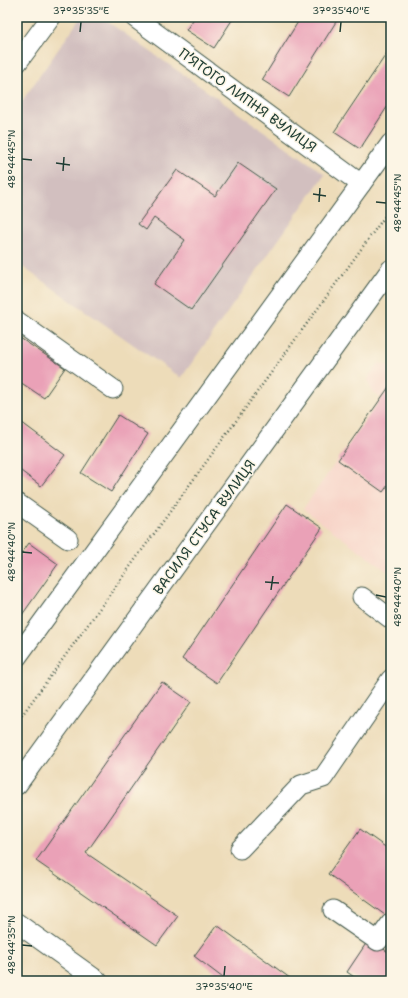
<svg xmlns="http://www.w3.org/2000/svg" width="408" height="998" font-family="'Shantell Sans',sans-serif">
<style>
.built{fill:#f7d1c6}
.industrial{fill:#d2bfbf}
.building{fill:#eaa1b7}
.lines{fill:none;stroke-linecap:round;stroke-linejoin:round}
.minor-casing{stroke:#3e5548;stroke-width:21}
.path{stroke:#3e5548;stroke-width:2.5;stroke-dasharray:1 3;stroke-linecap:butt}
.minor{stroke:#fff;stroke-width:19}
.ticks{fill:none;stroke:#1f3d34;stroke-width:1.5}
.labels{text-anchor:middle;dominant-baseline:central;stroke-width:3;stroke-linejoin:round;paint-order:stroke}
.street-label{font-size:14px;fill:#1f3d34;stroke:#fcf5e5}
.neatline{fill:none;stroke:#1f3d34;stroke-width:1.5}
.ticks-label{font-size:10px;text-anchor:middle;fill:#1f3d34}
</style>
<rect width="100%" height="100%" fill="#fcf5e5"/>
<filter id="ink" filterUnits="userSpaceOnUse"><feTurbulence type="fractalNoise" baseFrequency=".025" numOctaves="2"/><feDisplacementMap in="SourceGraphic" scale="8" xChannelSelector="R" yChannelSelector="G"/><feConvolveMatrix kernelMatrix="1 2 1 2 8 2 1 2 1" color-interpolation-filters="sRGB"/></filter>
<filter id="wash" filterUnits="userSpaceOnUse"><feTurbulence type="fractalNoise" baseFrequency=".012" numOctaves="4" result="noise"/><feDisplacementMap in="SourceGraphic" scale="16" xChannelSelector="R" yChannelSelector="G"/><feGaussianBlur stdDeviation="0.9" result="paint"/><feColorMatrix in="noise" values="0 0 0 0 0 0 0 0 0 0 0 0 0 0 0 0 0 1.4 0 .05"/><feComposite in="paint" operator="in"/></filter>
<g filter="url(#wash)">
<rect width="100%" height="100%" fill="#eddcb9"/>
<polygon class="built" points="379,363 391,367 391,574 303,509 381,398 372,391 368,382 369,376"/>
<polygon class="industrial" points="81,17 101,17 325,174 181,378 17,263 17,108"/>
<g id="blocks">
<g class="building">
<polygon points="195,17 234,17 214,48 186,30"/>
<polygon points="301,17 339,17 289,97 262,80"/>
<polygon points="389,50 391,52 391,101 360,149 334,132"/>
<polygon points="238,163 276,189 191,310 154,284 185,240 154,218 146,230 138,224 177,170 215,196"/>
<polygon points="17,336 65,368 44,398 17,380"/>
<polygon points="391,384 391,437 388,442 391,444 391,481 383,492 338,460"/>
<polygon points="118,415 148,434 111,492 81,473"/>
<polygon points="17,419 65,455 41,486 17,468"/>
<polygon points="287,504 322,528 217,683 182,659"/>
<polygon points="29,543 58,564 17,622 17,560"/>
<polygon points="162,682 191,702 86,853 178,916 157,945 36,861"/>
<polygon points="360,829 391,851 391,907 385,915 328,874"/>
<polygon points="217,925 294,981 227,981 194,956"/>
<polygon points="369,939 391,954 391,981 360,981 347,972"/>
</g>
</g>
</g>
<g filter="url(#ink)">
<use href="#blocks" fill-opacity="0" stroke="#3e5548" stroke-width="1"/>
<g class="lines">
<g class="minor-casing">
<g id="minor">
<polyline points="134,17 361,184"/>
<polyline points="17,63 51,17"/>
<polyline points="17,321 113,389"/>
<polyline points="17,503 68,539"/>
<polyline points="362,597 391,619"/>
<polyline points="17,657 391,143"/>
<polyline points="17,785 391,269"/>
<polyline points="240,849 301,785 323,778 391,679"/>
<polyline points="333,910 378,941 391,923"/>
<polyline points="17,923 98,981"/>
</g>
</g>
<polyline class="path" points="17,722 391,208"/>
<use href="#minor" class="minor"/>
</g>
</g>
<path class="ticks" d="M 80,32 L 81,22M 340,32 L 341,22M 22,159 L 32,160M 56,163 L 70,165M 63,171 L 64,157M 313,194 L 326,196M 319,202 L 320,188M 376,202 L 386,203M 22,552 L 32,553M 265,582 L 279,583M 271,590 L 273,576M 376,595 L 386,597M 22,945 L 32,946M 224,976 L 225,966"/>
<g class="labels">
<g class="street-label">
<text transform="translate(248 100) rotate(36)">П’ЯТОГО ЛИПНЯ ВУЛИЦЯ</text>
<text transform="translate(204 527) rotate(-54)">ВАСИЛЯ СТУСА ВУЛИЦЯ</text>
</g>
</g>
<rect width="408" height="998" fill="none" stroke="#fcf5e5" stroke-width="44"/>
<rect x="22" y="22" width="364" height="954" class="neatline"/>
<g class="ticks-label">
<text x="81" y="14">37°35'35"E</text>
<text x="341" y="14">37°35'40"E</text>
<text transform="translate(11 159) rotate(-90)" y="4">48°44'45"N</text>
<text transform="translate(397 203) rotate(-90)" y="4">48°44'45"N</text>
<text transform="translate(11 552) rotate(-90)" y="4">48°44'40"N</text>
<text transform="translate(397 597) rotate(-90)" y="4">48°44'40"N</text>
<text transform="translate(11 945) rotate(-90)" y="4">48°44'35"N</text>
<text x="224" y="990">37°35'40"E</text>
</g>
</svg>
